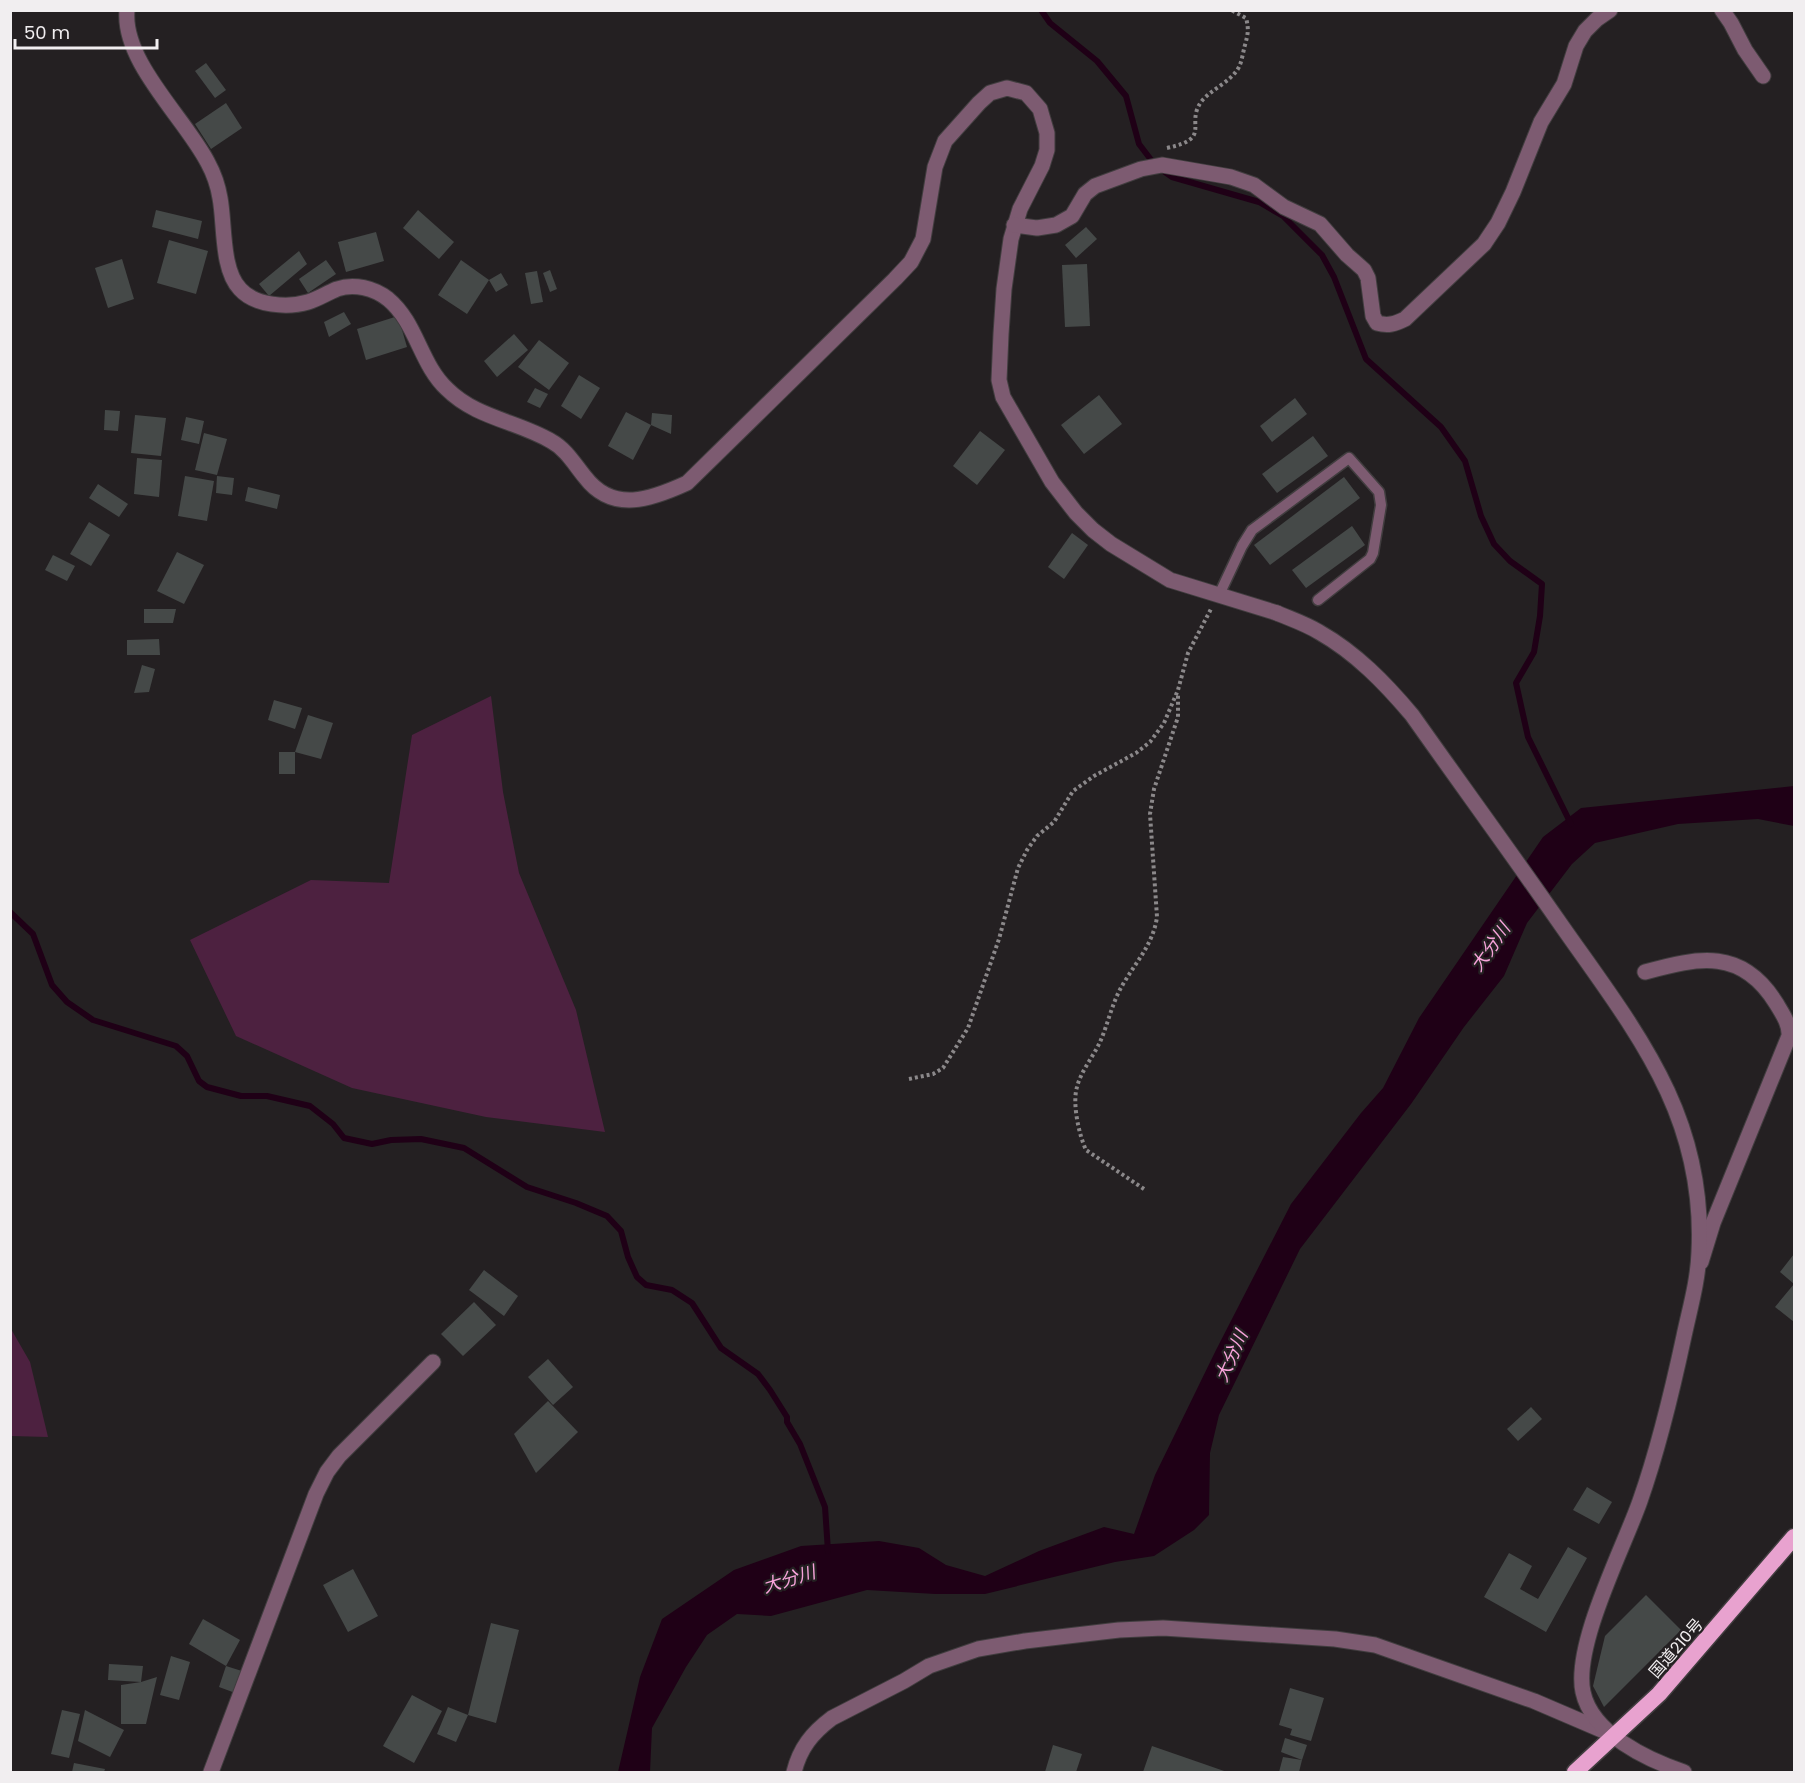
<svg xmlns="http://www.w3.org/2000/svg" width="1805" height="1783" font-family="Poppins,'Noto Sans JP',sans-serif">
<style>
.green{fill:#4d2140}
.water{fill:#1f0016}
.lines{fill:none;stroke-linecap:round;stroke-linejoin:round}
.stream{stroke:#1f0016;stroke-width:6}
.building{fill:#454948}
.service-casing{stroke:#413d3f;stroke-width:13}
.minor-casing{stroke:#413d3f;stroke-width:17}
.tertiary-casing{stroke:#413d3f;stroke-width:17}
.trunk-casing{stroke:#413d3f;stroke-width:19}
.path{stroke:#8b888a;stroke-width:4;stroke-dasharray:3 3;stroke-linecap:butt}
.service{stroke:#7d5b71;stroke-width:10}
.minor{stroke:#7d5b71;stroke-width:15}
.tertiary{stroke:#7d5b71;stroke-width:15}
.trunk{stroke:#e8a2cf;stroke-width:16}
.labels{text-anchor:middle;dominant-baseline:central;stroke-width:4.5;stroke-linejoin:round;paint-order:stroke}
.street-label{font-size:16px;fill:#f1eef0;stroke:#242022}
.water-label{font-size:18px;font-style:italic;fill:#f7a3da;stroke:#242022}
</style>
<rect width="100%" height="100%" fill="#242022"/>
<g class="green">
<polygon points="491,696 503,792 519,873 576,1010 605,1132 486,1117 352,1088 236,1036 190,940 311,880 389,883 412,735"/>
<polygon points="11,1329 30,1362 48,1437 11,1436"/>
</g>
<polygon class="water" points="1794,786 1794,826 1758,819 1678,824 1595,843 1572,864 1527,923 1504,976 1464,1027 1411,1104 1300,1249 1219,1415 1210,1453 1209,1515 1194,1530 1154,1556 1115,1562 985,1594 935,1594 867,1590 771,1616 737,1614 707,1635 686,1667 652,1728 650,1772 618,1772 640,1677 662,1619 734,1570 801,1546 879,1541 919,1548 946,1565 985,1576 1039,1551 1104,1527 1134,1534 1155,1475 1216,1350 1291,1204 1361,1113 1383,1088 1419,1018 1543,837 1581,808"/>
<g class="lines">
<g class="stream">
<polyline points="1041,10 1050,23 1097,61 1126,96 1139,144 1155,165 1172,177 1259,202 1283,216 1322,255 1334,277 1366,359 1441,427 1465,461 1481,516 1494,544 1510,561 1542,584 1540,616 1534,652 1516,683 1528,737 1571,824"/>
<polyline points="10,912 33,934 52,985 67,1002 93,1020 176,1046 187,1056 199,1081 207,1087 241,1096 267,1096 310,1106 333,1124 344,1138 372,1144 391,1140 421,1139 464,1148 527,1187 576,1203 607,1216 621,1231 628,1257 637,1277 646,1285 672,1290 692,1303 721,1348 758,1374 770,1390 787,1417 787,1422 800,1444 825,1507 828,1551"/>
</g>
</g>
<g class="building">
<polygon points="206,63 226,90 215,98 195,71"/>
<polygon points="226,103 242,128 211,149 195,124"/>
<polygon points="156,210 202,221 198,239 152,227"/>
<polygon points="418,210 454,242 439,259 403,228"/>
<polygon points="1086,227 1097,239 1076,258 1065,245"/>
<polygon points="376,232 384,261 346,272 338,242"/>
<polygon points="169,240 208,251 196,294 157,283"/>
<polygon points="299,251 307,264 269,296 259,284"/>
<polygon points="122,259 134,299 108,308 95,268"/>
<polygon points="326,260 336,274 308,293 299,279"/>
<polygon points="461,260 489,280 467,314 438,295"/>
<polygon points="1087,264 1090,326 1065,327 1062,265"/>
<polygon points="550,270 557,289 550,292 543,273"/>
<polygon points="537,271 543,302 531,304 525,273"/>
<polygon points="501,273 508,285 496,292 489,280"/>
<polygon points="344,312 351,324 329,337 324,322"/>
<polygon points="398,316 407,347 366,360 357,329"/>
<polygon points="514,334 528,350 497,377 484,361"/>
<polygon points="539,340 569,363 549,390 518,367"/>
<polygon points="579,375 600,388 581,419 561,406"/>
<polygon points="535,388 548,394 540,408 527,402"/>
<polygon points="1099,395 1122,424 1084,454 1061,425"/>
<polygon points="1295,398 1307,414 1272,442 1260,426"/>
<polygon points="105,410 120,411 118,431 104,430"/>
<polygon points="626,412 651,425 633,460 608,446"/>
<polygon points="652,413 672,415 671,434 651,425"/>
<polygon points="135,415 166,418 161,456 131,453"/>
<polygon points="186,417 204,421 199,444 181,440"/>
<polygon points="980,431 1005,450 977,485 953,466"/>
<polygon points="204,433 227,439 217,475 195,470"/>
<polygon points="1313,436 1328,456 1277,493 1262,474"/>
<polygon points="137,458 162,460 159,497 134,494"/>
<polygon points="185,476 214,481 207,521 178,516"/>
<polygon points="217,476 234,478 232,495 216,493"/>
<polygon points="1344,477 1360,498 1270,565 1254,545"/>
<polygon points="98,484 128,504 119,517 89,498"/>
<polygon points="248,487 280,495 277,509 245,501"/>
<polygon points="89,522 110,535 91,566 70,554"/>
<polygon points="1352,526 1365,545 1306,588 1292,570"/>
<polygon points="1072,533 1088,545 1064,579 1048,567"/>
<polygon points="177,552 204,565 184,604 157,591"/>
<polygon points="53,555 75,566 67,581 45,570"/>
<polygon points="144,609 176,609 173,623 144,623"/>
<polygon points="159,639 160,655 127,655 127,640"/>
<polygon points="142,665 155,669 149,692 134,693"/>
<polygon points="274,700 302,708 295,729 268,720"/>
<polygon points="308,715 333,723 321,759 295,752"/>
<rect x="279" y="752" width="16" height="22"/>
<polygon points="1794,1254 1794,1322 1775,1307 1794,1284 1780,1272"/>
<polygon points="484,1270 518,1296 504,1316 469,1290"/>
<polygon points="474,1302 496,1325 463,1356 441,1334"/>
<polygon points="548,1359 573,1387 553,1405 528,1377"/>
<polygon points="548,1401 578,1432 536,1473 514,1434"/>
<polygon points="1531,1407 1542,1419 1518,1441 1507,1429"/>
<polygon points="1587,1487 1612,1502 1599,1524 1573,1510"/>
<polygon points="1568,1547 1587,1558 1546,1632 1484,1597 1509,1553 1532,1566 1520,1589 1538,1599"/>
<polygon points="353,1569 378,1616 348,1632 323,1585"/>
<polygon points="1646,1595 1681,1630 1604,1707 1593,1686 1605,1636"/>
<polygon points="203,1619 240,1640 226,1666 189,1644"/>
<polygon points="491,1623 519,1630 496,1723 468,1715"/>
<polygon points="171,1656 190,1662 179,1700 160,1695"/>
<polygon points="109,1664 143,1666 141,1682 157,1677 146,1724 121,1724 121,1685 141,1682 108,1680"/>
<polygon points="226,1666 245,1672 238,1694 219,1687"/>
<polygon points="1290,1688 1324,1698 1311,1741 1290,1735 1292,1729 1279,1725"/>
<polygon points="412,1695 442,1711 414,1763 383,1746"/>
<polygon points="448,1707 468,1715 456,1742 437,1734"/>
<polygon points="62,1710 80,1714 69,1758 51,1754"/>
<polygon points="85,1710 124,1730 110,1757 78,1741"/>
<polygon points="1285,1738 1307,1745 1302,1760 1281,1752"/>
<polygon points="1053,1745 1082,1754 1076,1772 1045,1772"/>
<polygon points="1152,1746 1227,1772 1143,1772"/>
<polygon points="1283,1757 1302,1760 1299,1772 1279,1772"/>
<polygon points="74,1763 105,1769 104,1772 72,1772"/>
</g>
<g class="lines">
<g class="service-casing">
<polyline id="service" points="1219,595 1242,546 1252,530 1349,458 1379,492 1381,505 1373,553 1370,559 1318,600"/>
</g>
<g class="minor-casing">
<g id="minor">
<path d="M 127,10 C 122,62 186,119 208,163 C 214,174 218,186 220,198 C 225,224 221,269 240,289 C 255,306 288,308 308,302 C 318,299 327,293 337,289 C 354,283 374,288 388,299 C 417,323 420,364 447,389 C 476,418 517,421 551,441 C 566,449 575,465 585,477 C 613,514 652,499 687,483 L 895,279 L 911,262 L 923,239 L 935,167 L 945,141 L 979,103 L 990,93 L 1007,88 L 1026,93 L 1040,109 L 1042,116 L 1047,133 L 1047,150 L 1042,166 L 1020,209 L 1011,239 L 1004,289 L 1001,334 L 999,380 L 1003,397 L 1052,482 L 1076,513 L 1093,530 L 1111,544 L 1170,580 L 1277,613"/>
<polyline points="1722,10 1731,23 1745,50 1763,76"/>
<path d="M 1014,225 L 1037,228 L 1056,225 L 1072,216 L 1085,194 L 1095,186 L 1141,169 L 1162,165 L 1231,177 L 1254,185 L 1284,207 L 1320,224 L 1347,255 L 1364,270 L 1368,278 L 1373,316 L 1377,323 C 1388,326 1395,324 1405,319 L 1484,244 L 1498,223 L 1513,192 L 1541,122 L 1564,84 L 1576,46 L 1585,31 L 1597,19 L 1610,10"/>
<path d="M 1645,972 C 1699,957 1742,948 1776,1003 C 1782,1013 1790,1024 1789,1036 L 1713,1223 L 1701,1262"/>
<polyline points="211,1772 316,1494 327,1472 339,1456 433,1362"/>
<path d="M 794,1772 C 800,1748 812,1733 832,1718 L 904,1681 L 929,1666 L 978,1649 L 1025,1641 L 1119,1630 L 1163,1628 L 1335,1639 L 1375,1645 L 1534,1701 L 1611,1734"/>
</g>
</g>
<g class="tertiary-casing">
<path id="tertiary" d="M 1277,613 C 1291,619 1306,624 1319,632 C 1356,653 1385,683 1412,715 C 1460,783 1509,850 1557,919 C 1632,1027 1706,1112 1699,1252 C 1698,1281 1690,1308 1684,1336 C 1672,1392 1659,1447 1640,1501 C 1624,1547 1573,1645 1583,1692 C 1592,1734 1648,1760 1684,1772"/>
</g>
<g class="trunk-casing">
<polyline id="trunk" points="1575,1772 1659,1694 1794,1537"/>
</g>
<g class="path">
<path d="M 1167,148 C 1213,138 1185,125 1201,102 C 1211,89 1231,82 1239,67 C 1242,61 1243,52 1245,45 C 1248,34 1249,29 1246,18 L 1231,10"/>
<polyline points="909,1079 933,1074 943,1068 968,1028 999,939 1018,868 1027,850 1037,836 1054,822 1073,791 1094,776 1136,753 1150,742 1164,723 1178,690 1188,653 1211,609"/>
<path d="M 1144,1189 L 1086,1150 C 1079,1135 1072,1103 1077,1087 C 1081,1071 1093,1057 1100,1042 C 1108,1024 1112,1003 1122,986 C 1135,963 1153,945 1157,917 L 1150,814 L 1154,789 L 1178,717 L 1178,694"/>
</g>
<use href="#service" class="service"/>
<use href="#minor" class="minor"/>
<use href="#tertiary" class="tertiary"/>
<use href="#trunk" class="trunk"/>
</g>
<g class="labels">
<g class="street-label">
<text transform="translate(1676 1648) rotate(-49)">国道210号</text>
</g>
<g class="water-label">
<text transform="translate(1490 947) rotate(-55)">大分川</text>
<text transform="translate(1231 1356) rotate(-66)">大分川</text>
<text transform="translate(789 1579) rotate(-17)">大分川</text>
</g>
</g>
<rect width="1805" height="1783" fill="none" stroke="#f1eef0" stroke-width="24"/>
<path d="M15 39v9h142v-9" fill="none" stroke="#f1eef0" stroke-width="3"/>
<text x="24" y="39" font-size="18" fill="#f1eef0" stroke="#242022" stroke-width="4.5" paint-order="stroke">50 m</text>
</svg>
